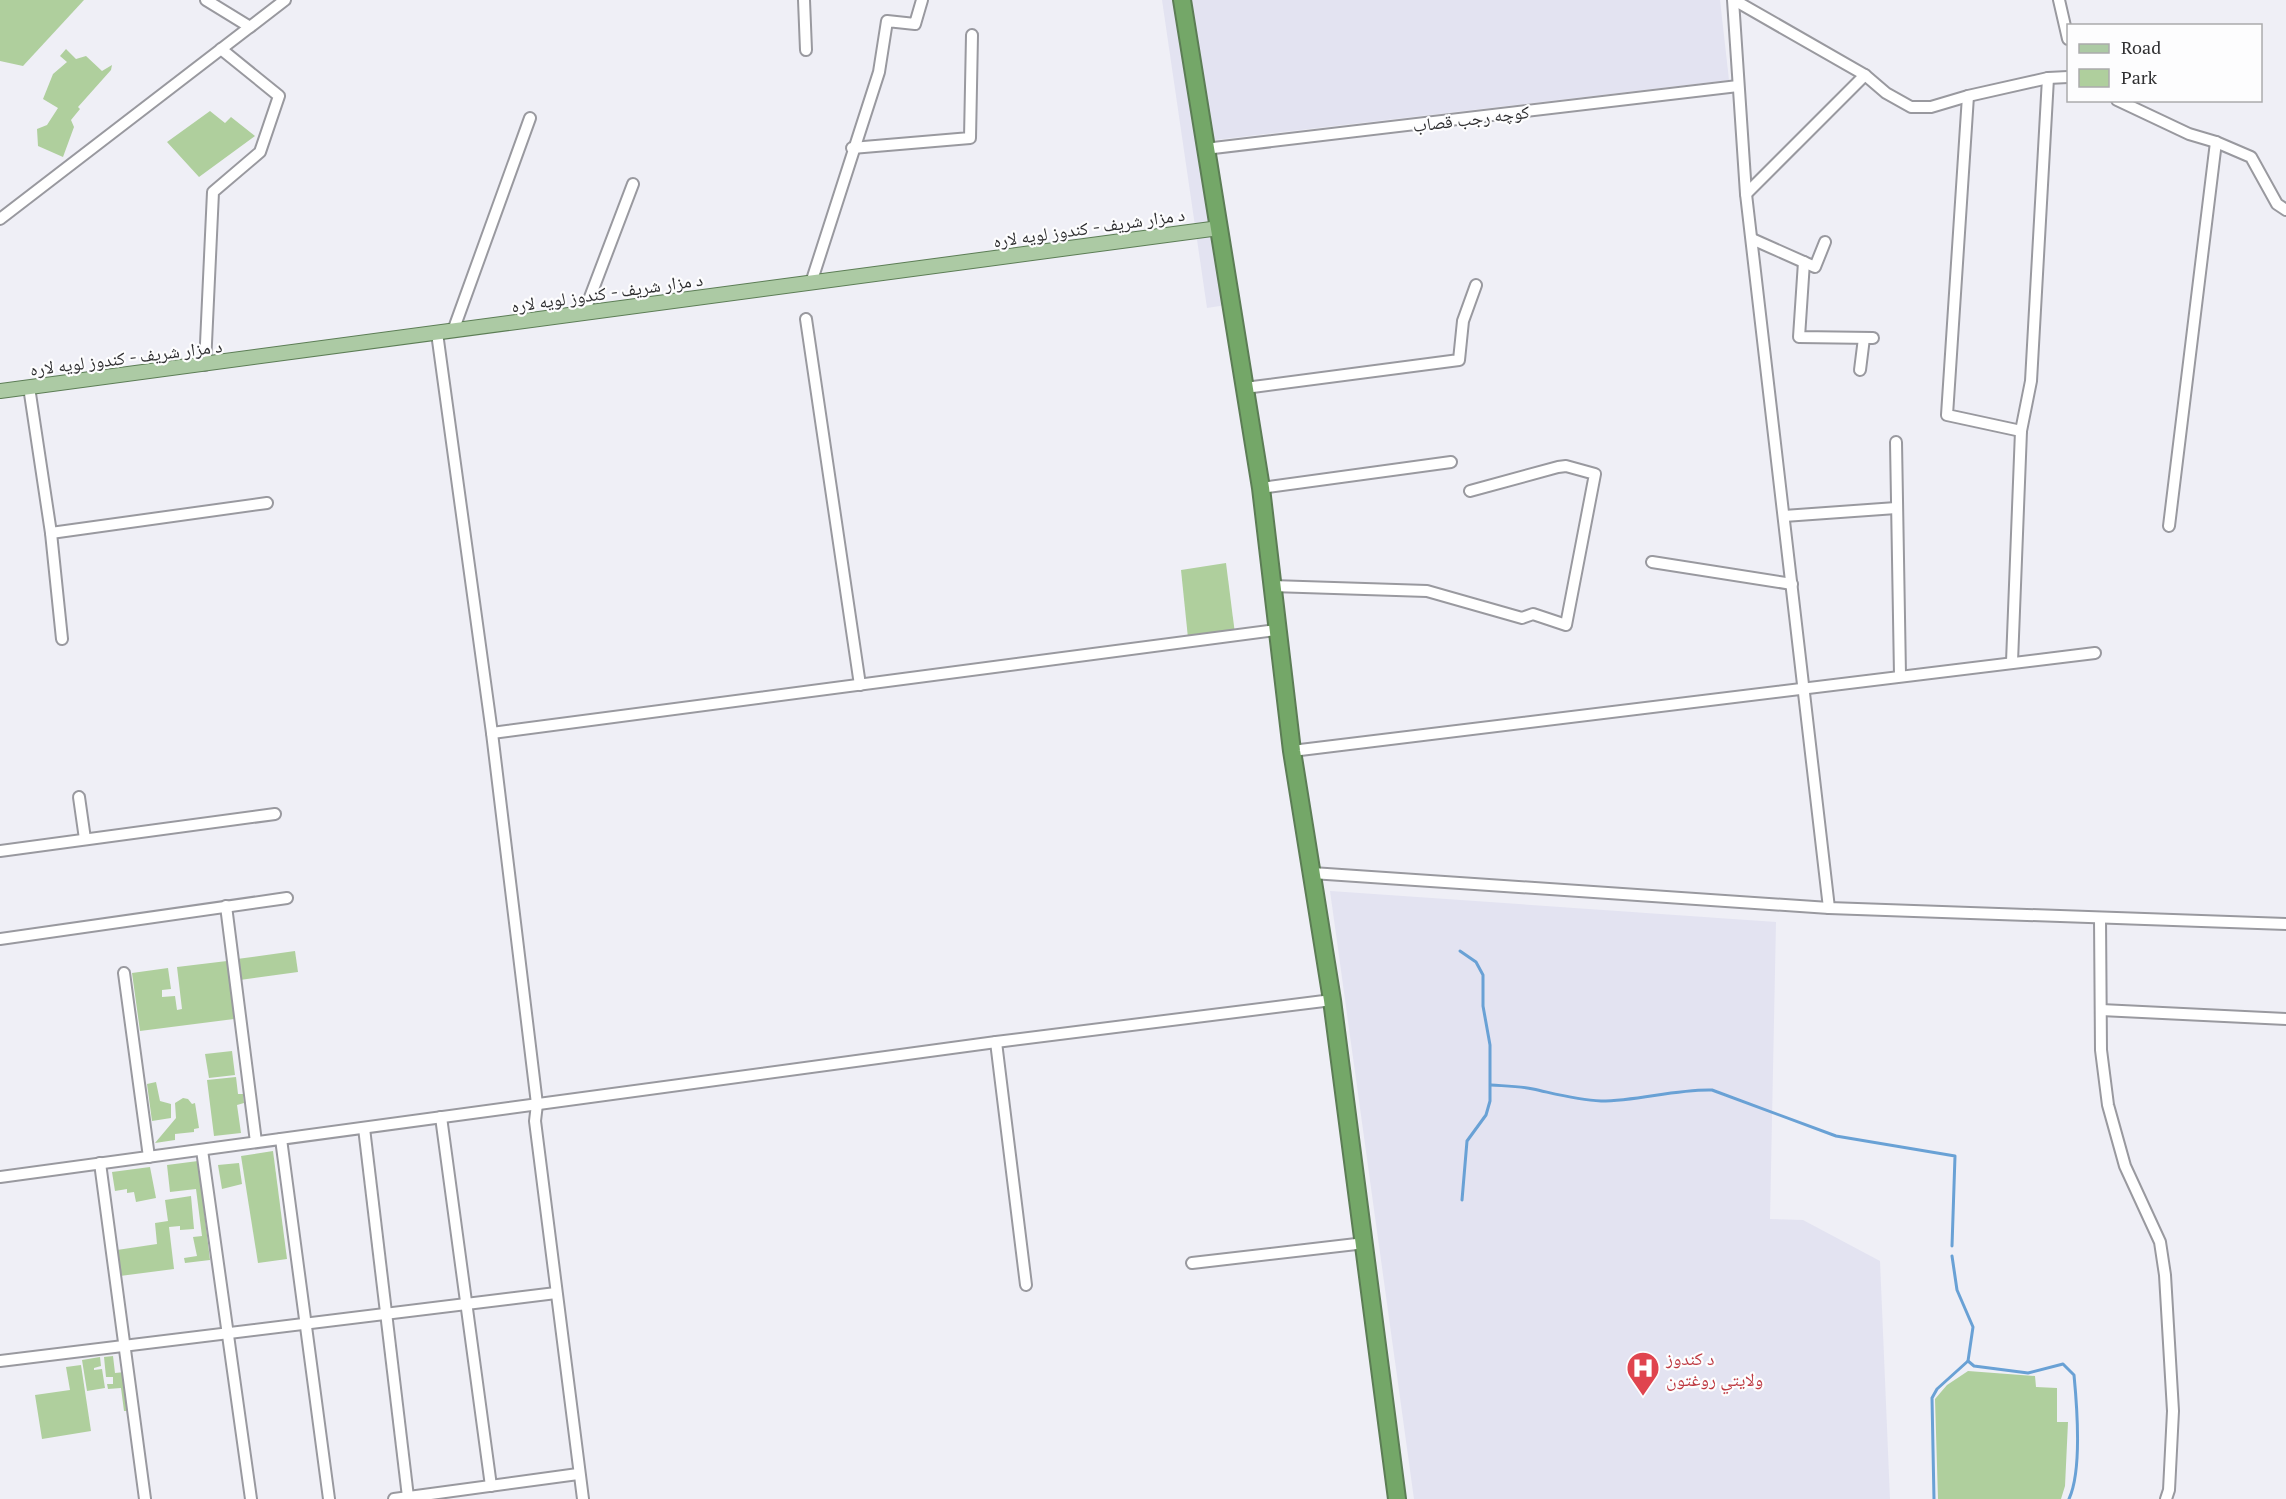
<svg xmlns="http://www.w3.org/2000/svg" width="2286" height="1499" font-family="'PT Serif','Noto Naskh Arabic',serif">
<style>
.built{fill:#e3e3f1}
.green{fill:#afcf9d}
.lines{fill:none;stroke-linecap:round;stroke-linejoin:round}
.stream{stroke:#69a1d5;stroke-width:3}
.minor-casing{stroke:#99999f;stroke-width:14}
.major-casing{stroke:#5c7d55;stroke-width:16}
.highway-casing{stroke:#5c7d55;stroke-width:20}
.minor{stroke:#fff;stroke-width:10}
.major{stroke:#accaa4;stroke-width:14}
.highway{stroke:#74a768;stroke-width:16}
.labels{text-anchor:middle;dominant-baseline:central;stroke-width:4.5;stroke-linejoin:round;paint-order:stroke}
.street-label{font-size:18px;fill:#2f2f31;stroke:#fdfdfe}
.health-label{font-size:18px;fill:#be3a42;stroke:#fdfdfe;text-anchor:start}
</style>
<rect width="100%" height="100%" fill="#efeff6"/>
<g class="built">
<polygon points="1162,0 1720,0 1729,80 1215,140 1239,303 1207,308"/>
<polygon points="1330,891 1776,922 1770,1219 1803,1220 1880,1261 1890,1499 1414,1499"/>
</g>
<g class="green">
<polygon points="0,0 84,0 23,66 0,61"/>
<polygon points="66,49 76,59 86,56 102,71 112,65 111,70 78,107 80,109 71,120 74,127 63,157 38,146 37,129 47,125 58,108 43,99 53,74 67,62 60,56"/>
<polygon points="210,111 225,123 231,117 255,136 199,177 167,142"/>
<polygon points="1226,563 1235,634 1188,638 1181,570"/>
<polygon points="295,951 298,972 240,980 237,959"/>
<polygon points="227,961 234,1019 140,1031 132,973 168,968 171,989 162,990 162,997 175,996 177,1010 182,1009 177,967"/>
<polygon points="232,1051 235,1075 209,1078 205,1054"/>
<polygon points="236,1077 238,1094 243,1094 244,1103 237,1105 241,1133 214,1136 207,1080"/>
<polygon points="156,1082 160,1101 171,1104 171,1118 152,1121 147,1084"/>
<polygon points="183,1098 188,1099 192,1104 195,1103 199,1128 194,1129 194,1132 175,1134 175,1140 155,1143 176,1118 175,1103"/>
<polygon points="273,1151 287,1259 258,1263 241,1156"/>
<polygon points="198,1161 210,1260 185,1263 184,1258 197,1256 193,1237 202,1236 196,1189 170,1192 167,1165"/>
<polygon points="239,1163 242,1184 222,1189 218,1165"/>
<polygon points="150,1167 156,1198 136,1202 134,1192 127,1193 127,1189 115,1191 112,1172"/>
<polygon points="191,1196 194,1229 180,1230 180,1226 169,1227 174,1269 120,1276 117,1250 157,1244 155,1223 168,1221 165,1200"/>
<polygon points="113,1356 115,1373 125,1372 129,1411 124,1411 121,1388 108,1389 107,1384 113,1384 113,1377 106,1377 104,1357"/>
<polygon points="100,1357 101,1366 94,1368 94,1370 102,1369 105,1388 87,1391 82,1360"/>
<polygon points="81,1365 91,1431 42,1439 35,1395 70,1390 66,1367"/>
<polygon points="1968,1371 2035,1376 2036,1387 2057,1388 2057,1422 2068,1422 2065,1486 2061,1499 1938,1499 1935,1399 1947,1385"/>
</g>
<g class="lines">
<g class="stream">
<polyline points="1460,951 1476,962 1483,975 1483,1006 1490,1045 1490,1101 1486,1115 1467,1141 1462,1200"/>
<path d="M 1491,1085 C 1505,1086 1519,1086 1533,1089 C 1556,1094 1577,1100 1601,1101 C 1638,1101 1675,1089 1712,1090 L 1836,1136 L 1955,1156 L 1952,1246"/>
<path d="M 1952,1256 L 1957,1290 L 1973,1327 L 1968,1361 L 1974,1366 L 2028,1373 L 2063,1364 L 2074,1375 C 2077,1406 2082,1471 2069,1499"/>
<polyline points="1934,1499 1932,1398 1937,1389 1968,1361"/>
</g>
<g class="minor-casing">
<g id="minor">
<polyline points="206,0 250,27"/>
<polyline points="804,0 806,50"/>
<polyline points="1733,0 1746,194 1829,908"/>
<polyline points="1734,0 1865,75 1886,93 1911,107 1931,107 1968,96 2048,78 2068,77"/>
<polyline points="2059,0 2068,39"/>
<polyline points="1968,96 1947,415 2021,431"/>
<polyline points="2117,100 2189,134 2216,142 2251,157 2277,204 2286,210"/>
<polyline points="852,148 970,138 972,35"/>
<polyline points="1205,149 1738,86"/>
<polyline points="1746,194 1865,75"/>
<polyline points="0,219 285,0"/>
<polyline points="1752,239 1815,267 1825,242"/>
<polyline points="1804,262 1799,337 1873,338"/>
<polyline points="811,283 879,72 887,21 915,24 922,0"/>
<polyline points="584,313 633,184"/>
<polyline points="806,319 860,685"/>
<polyline points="453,331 530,118"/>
<polyline points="437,333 492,733 537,1104 535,1121 583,1499"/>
<polyline points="205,365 213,192 260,152 279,96 221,49"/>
<polyline points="1860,370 1864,338"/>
<polyline points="29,387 51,533 62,639"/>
<polyline points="1245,388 1459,360 1463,321 1476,285"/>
<polyline points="1896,442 1900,675"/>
<polyline points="1261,488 1451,462"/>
<polyline points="1784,516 1896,508"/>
<polyline points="2169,526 2216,142"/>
<polyline points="51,533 267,503"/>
<polyline points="1652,562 1792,584"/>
<polyline points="1272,586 1427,591 1522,618 1533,614 1566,625 1595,474 1566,466 1558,467 1470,491"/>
<polyline points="2012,662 2021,431 2031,381 2048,78"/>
<polyline points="492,733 1276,630"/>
<polyline points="1292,751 2095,653"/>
<polyline points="79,797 85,839"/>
<polyline points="0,851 275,814"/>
<polyline points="1312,873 1829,908 2286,924"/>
<polyline points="226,906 256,1142"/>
<polyline points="2100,918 2101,1050 2108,1105 2125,1166 2160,1242 2165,1275 2173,1411 2169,1490 2166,1499"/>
<polyline points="0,939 287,898"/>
<polyline points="124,973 149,1157"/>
<polyline points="2101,1010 2286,1019"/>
<polyline points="996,1042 1026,1285"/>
<polyline points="441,1117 491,1486"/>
<polyline points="364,1128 408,1497"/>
<polyline points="281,1139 329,1499"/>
<polyline points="202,1150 251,1499"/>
<polyline points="100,1163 145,1499"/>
<polyline points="0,1177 996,1042 1332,1000"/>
<polyline points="1192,1263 1365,1243"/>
<polyline points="0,1361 556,1293"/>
<polyline points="394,1499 578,1474"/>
</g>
</g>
<g class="major-casing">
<polyline id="major" points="0,391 1219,228"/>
</g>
<g class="highway-casing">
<polyline id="highway" points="1182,0 1261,488 1292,751 1332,1000 1397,1499"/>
</g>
<use href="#minor" class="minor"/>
<use href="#major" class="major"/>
<use href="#highway" class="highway"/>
</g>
<defs>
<g id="hospital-pin" transform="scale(1.725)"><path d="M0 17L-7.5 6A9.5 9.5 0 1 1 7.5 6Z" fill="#e0444e" stroke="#fdfdfe"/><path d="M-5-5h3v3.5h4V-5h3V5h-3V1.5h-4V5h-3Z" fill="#fff"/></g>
</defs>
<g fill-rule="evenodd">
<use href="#hospital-pin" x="1643" y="1368"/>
</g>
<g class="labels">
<g class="street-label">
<text transform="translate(1471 118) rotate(-7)">کوچه رجب قصاب</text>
<text transform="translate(1089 227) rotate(-8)">د مزار شریف - کندوز لویه لاره</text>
<text transform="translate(607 292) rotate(-8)">د مزار شریف - کندوز لویه لاره</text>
<text transform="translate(126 357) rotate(-7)">د مزار شریف - کندوز لویه لاره</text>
</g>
<g class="health-label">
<text x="1666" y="1358">د کندوز<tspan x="1666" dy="21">ولایتي روغتون</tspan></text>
</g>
</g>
<rect x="2067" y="24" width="195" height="78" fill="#fdfdfe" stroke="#ababac" stroke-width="1.5"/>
<rect x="2079" y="44" width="30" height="9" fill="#accaa4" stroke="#ababac" stroke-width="1.5"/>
<text x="2121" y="54" font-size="18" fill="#2f2f31">Road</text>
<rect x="2079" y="69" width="30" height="18" fill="#afcf9d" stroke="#ababac" stroke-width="1.5"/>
<text x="2121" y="84" font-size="18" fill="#2f2f31">Park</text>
</svg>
